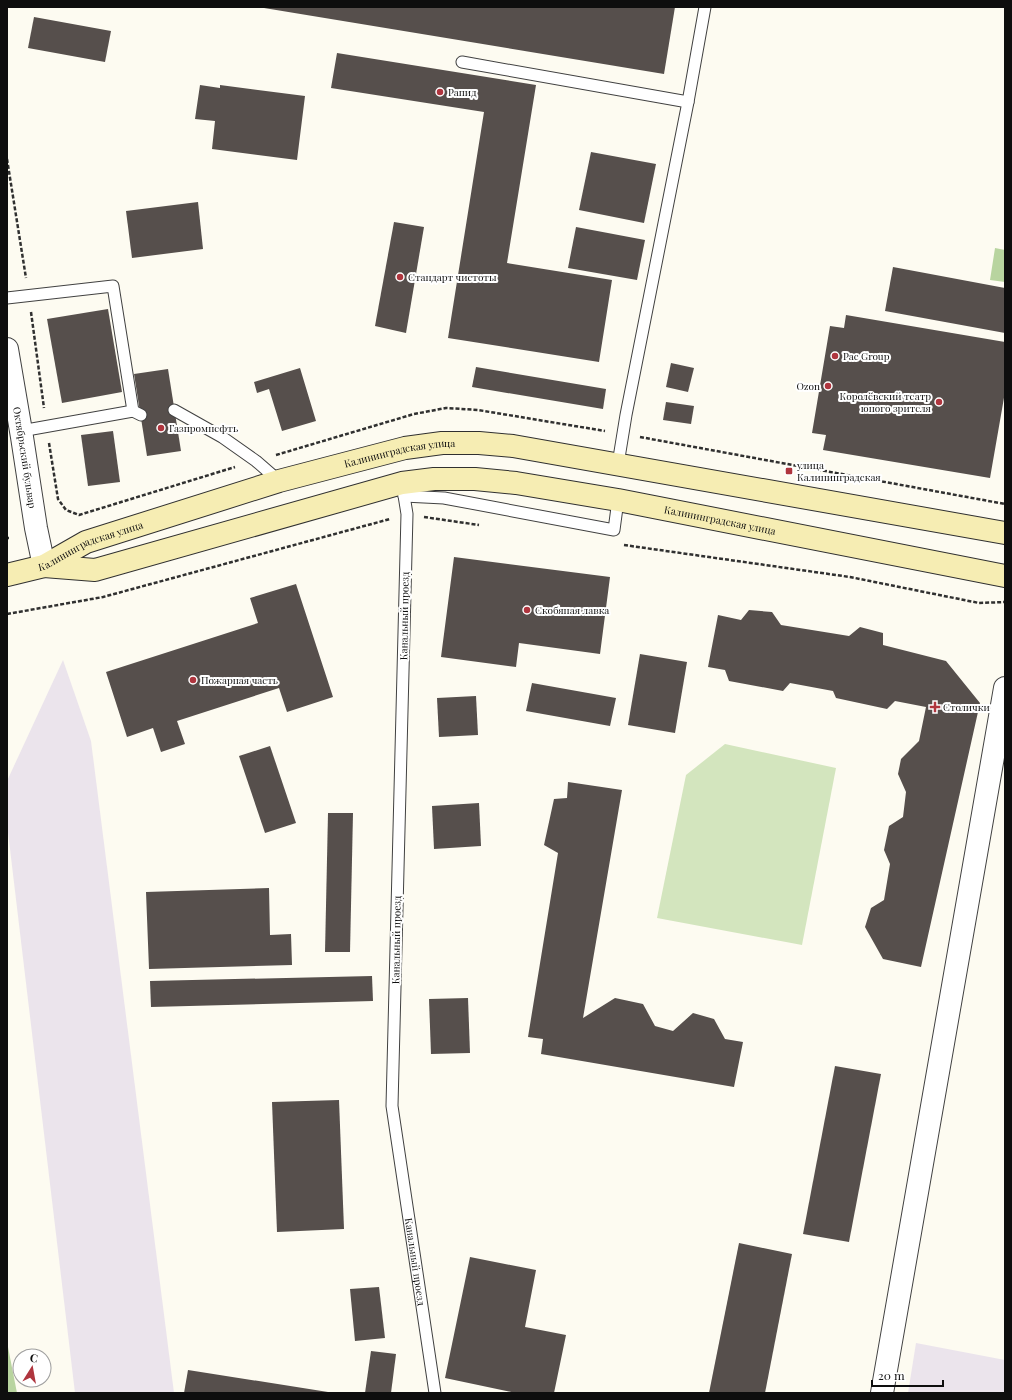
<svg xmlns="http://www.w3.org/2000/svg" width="1012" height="1400" font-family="'Playfair Display',serif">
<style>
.industrial{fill:#ebe4ec}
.green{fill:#d3e5be}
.forest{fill:#b8d49f}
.building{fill:#564f4c}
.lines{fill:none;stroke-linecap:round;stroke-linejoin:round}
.service-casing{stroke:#414141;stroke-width:13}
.minor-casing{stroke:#414141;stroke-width:24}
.tertiary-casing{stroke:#414141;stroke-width:24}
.secondary-casing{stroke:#303030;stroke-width:24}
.path{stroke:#303030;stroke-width:2.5;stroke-dasharray:4 2;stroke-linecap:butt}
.service{stroke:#fff;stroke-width:11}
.minor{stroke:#fff;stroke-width:22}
.tertiary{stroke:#fff;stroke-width:22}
.secondary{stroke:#f6edb3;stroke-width:22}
.poi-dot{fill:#af353e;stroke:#fff;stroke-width:1.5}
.labels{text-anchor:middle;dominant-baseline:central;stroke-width:4;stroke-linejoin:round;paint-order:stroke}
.poi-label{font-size:10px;fill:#0e0e0e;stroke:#fff;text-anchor:start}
.street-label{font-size:10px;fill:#0e0e0e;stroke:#fff}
</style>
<rect width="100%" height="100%" fill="#fdfbf1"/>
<g class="industrial">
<polygon points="63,660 91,741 174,1393 75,1393 7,824 7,781"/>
<polygon points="916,1343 1005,1360 1005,1393 908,1393"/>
</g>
<polygon class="green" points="725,744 836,768 802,945 657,918 686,775"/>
<g class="forest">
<polygon points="995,248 1005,250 1005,282 990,280"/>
<polygon points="7,1342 17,1393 7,1393"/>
</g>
<g class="building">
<polygon points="258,7 675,7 664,74"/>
<polygon points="34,17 111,31 105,62 28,48"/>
<polygon points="337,53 536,85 507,263 612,280 599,362 448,338 484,112 331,88"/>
<polygon points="200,85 220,88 220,85 305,96 297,160 212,149 215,121 195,119"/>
<polygon points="591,152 656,164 644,223 579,210"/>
<polygon points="198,202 203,249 132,258 126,211"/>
<polygon points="394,222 424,227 406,333 375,326"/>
<polygon points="576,227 645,240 637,280 568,268"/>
<polygon points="893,267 1005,288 1005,333 885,311"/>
<polygon points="108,309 122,392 62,403 47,319"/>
<polygon points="846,315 1005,342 1005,392 990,478 823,450 826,435 812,433 830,326 844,328"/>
<polygon points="671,363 694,368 688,392 666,387"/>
<polygon points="476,367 606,389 603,409 472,387"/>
<polygon points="300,368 316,421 282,431 269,389 257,393 254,382"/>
<polygon points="168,369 181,451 147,456 134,374"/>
<polygon points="666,402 694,406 691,424 663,420"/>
<polygon points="113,431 120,482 88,486 81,435"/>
<polygon points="454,557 610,577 600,654 519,643 516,667 441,657"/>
<polygon points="296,584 333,697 287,712 279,688 177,721 185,744 161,752 153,728 127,737 106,672 258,623 250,598"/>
<polygon points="749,610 772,612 781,625 849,636 860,627 883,633 883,645 946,661 980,703 921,967 883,959 865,927 871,908 884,900 890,864 884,850 889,826 903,817 906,792 898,774 901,759 919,741 926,707 895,701 887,709 836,698 833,691 790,683 783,691 729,681 725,670 708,667 718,615 741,620"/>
<polygon points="640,654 687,662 675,733 628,725"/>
<polygon points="532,683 616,698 610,726 526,711"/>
<polygon points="476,696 478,735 439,737 437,698"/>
<polygon points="270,746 296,823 265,833 239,756"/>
<polygon points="568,782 622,790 583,1018 615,998 643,1004 655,1026 673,1031 693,1013 714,1019 725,1039 743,1042 734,1087 541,1054 543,1039 528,1037 558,853 544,845 554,799 567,798"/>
<polygon points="479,803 481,846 434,849 432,806"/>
<polygon points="328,813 353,813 350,952 325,952"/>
<polygon points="269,888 270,935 291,934 292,965 149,969 146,892"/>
<polygon points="372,976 373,1001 151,1007 150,981"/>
<polygon points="468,998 470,1053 431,1054 429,999"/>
<polygon points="835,1066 881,1074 849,1242 803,1234"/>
<polygon points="339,1100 344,1229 277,1232 272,1102"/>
<polygon points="739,1243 792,1254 765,1393 709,1393"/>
<polygon points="470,1257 536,1270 525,1327 566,1335 554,1393 516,1393 445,1378"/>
<polygon points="379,1287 385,1338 355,1341 350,1289"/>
<polygon points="371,1351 396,1354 391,1393 365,1393"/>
<polygon points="188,1370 328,1392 328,1393 184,1393"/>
</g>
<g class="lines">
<g class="service-casing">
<g id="service">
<polyline points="462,62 688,102"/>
<polyline points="7,298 113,286 133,411 141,415"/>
<polyline points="174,410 222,437 256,461 279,481"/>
<polyline points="21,431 133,411"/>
<polyline points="618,464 626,415 688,102 705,7"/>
<path id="s1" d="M 402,483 L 407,514 L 392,1106 L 435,1393"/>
<polyline points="404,496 444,498 614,530 618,500"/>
</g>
</g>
<g class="minor-casing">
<polyline id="minor" points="882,1393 1005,688"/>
</g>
<g class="tertiary-casing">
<g id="tertiary">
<path id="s2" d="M 7,349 L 22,437 L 36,528 L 44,566"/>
</g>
</g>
<g class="secondary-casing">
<g id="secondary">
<path id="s3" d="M 44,566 L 95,570 L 402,483 L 434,479 L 475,479 L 516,483 L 618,500 L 1005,576"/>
<path id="s4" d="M 7,575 L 44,566 L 86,542 L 279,481 L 405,448 L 442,443 L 479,443 L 513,446 L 1005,533"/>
</g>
</g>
<g class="path">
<polyline points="7,159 26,278"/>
<polyline points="31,312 44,408"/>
<polyline points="640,437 1005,504"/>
<polyline points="49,443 58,499 66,510 79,515 235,467"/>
<polyline points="276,455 414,414 446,408 478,410 605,431"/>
<polyline points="424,517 479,525"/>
<polyline points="7,538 9,538"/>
<polyline points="624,545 850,577 979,603 1005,602"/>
<polyline points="7,614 103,597 390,519"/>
</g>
<use href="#service" class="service"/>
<use href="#minor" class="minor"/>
<use href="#tertiary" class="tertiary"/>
<use href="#secondary" class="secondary"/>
</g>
<g class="poi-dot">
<circle cx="440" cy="92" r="4"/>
<circle cx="400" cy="277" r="4"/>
<circle cx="835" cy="356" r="4"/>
<circle cx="828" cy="386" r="4"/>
<circle cx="939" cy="402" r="4"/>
<circle cx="161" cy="428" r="4"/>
<rect x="785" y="467" width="8" height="8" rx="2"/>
<circle cx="527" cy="610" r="4"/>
<circle cx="193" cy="680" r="4"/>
<path d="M933 701h4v4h4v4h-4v4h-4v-4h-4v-4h4z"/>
</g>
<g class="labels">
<g class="poi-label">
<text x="448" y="92">Рапид</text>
<text x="408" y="277">Стандарт чистоты</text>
<text x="843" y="356">Pac Group</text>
<text x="820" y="386" text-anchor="end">Ozon</text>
<text x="931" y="396" text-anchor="end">Королёвский театр<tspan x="931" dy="12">юного зрителя</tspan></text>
<text x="169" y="428">Газпромнефть</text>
<text x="797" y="465">улица<tspan x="797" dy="12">Калининградская</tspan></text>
<text x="535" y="610">Скобяная лавка</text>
<text x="201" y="680">Пожарная часть</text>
<text x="943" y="707">Столички</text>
</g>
<g class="street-label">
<text stroke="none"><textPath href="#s4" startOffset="413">Калининградская улица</textPath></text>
<text stroke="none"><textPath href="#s2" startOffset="110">Октябрьский бульвар</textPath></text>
<text stroke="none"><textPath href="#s3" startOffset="692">Калининградская улица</textPath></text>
<text stroke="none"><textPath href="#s4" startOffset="89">Калининградская улица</textPath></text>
<text transform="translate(404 616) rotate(-89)">Канальный проезд</text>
<text transform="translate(396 940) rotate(-89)">Канальный проезд</text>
<text stroke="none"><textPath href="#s1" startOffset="781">Канальный проезд</textPath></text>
</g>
</g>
<rect width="1012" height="1400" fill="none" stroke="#0e0e0e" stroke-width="16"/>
<g transform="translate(32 1368) rotate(11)"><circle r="19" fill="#ffffff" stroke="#9f9f9f"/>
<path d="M0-3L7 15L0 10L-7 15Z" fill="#af353e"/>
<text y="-6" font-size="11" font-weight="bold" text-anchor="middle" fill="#0e0e0e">С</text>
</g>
<path d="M872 1380v6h71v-6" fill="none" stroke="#0e0e0e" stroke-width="2"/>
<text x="878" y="1380" font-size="12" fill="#0e0e0e" stroke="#ffffff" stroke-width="3" paint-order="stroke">20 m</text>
</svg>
